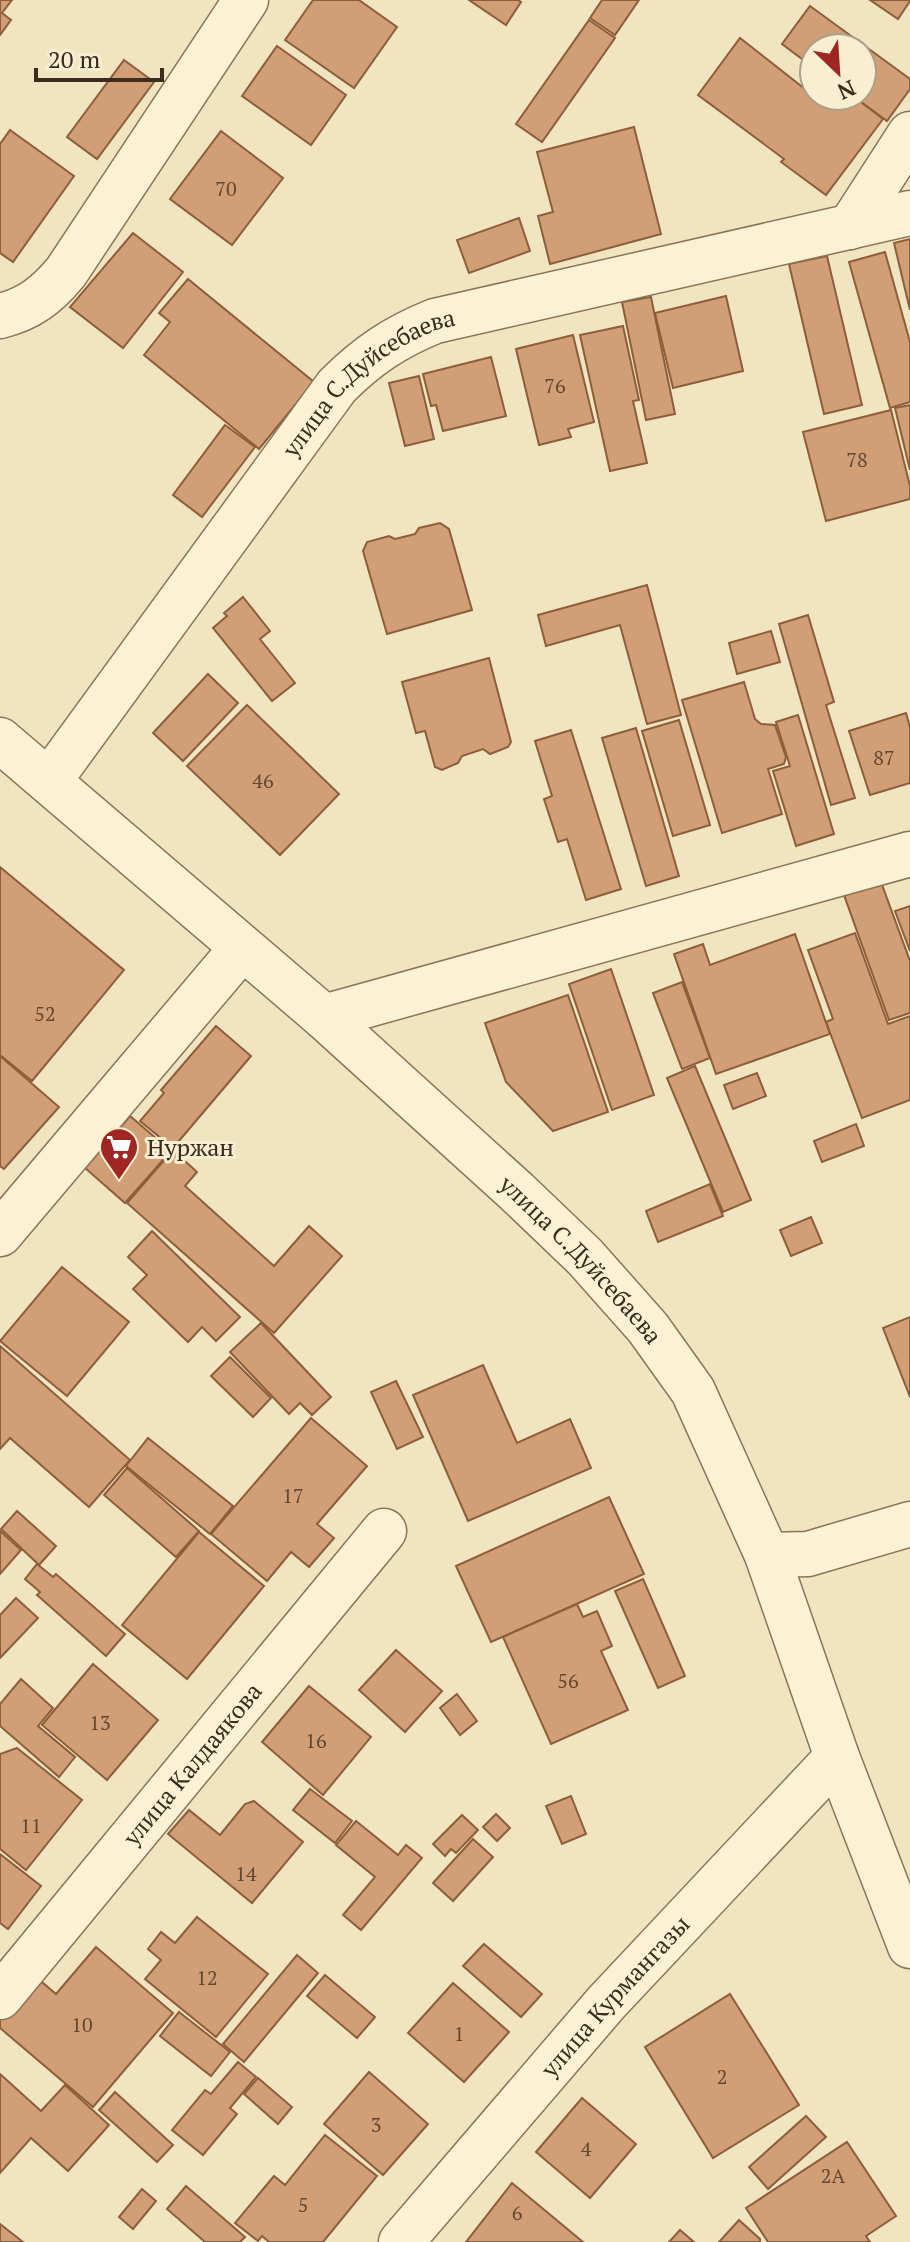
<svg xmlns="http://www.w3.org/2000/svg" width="910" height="2242" font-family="'PT Serif',serif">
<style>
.building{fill:#d29e75;stroke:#8d5e3b;stroke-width:2}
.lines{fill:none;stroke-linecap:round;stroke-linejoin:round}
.minor-casing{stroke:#8c7557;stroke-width:47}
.minor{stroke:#fbf1d5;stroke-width:44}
.labels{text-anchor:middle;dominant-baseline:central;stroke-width:6;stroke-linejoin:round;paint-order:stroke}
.number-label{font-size:20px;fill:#614833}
.street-label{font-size:24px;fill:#3b2c1d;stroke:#f8eed2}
.poi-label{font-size:24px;fill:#3b2c1d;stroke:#f8eed2;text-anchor:start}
</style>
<rect width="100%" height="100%" fill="#f1e4c1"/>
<g class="building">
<polygon points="0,0 12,0 2,13 11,20 0,35"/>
<polygon points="313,0 359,0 397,27 354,88 285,40"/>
<polygon points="469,0 518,0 521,2 506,25"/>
<polygon points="602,0 639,0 615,35 590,18"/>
<polygon points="870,0 910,0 910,1 898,19"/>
<polygon points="810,6 910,79 910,89 887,121 853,96 862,96 862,48 814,48 814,68 782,44"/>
<polygon points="589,20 615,38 542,142 516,124"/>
<polygon points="740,38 814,96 823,99 825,96 853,96 883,119 826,195 781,162 784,159 698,95"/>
<polygon points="277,46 346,95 311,145 242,96"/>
<polygon points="124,60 154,82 97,159 67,137"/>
<polygon points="634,127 661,234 550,264 538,216 553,212 537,152"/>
<polygon points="10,130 74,176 13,262 0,253 0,144"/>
<polygon points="221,131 283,178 232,245 170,199"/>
<polygon points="519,218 530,251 469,273 457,240"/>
<polygon points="133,233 183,272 123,348 70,307"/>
<polygon points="910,239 910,310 894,243"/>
<polygon points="885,252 910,342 910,402 890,408 849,262"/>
<polygon points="827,256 862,405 824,414 789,264"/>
<polygon points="188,279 314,382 259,449 144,355 170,322 159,313"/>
<polygon points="726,296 743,371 673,388 655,313"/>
<polygon points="651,297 675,414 646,420 622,302"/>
<polygon points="623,326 639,400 633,401 647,463 610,471 580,335"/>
<polygon points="573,335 594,422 568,429 571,437 539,445 516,349"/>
<polygon points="491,357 506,416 443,431 436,405 431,406 423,374"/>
<polygon points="419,376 434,439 405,446 389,383"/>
<polygon points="910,405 910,470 895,408"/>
<polygon points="891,410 910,486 910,499 826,521 803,432"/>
<polygon points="225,425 255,447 202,517 173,495"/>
<polygon points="440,523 449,529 472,610 387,634 363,551 367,542 389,536 395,539 415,534 419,528"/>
<polygon points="647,585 681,715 647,724 620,625 546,646 538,615"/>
<polygon points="243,597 270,631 260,639 295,683 272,701 213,628 227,616 224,613"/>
<polygon points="808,615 834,702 826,705 855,798 831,805 779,624"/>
<polygon points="771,631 780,662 737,674 729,643"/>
<polygon points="489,658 511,742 508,747 490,754 483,749 462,756 458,763 442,770 435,767 425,731 416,733 402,682"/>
<polygon points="208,674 238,703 183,761 153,733"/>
<polygon points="744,682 755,719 761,724 775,725 786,757 784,764 768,769 782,814 722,833 682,700"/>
<polygon points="247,705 339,794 280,855 187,766"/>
<polygon points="906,713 910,727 910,783 870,795 849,731"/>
<polygon points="798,715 834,834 796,846 773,771 790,766 776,722"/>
<polygon points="679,720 710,825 673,836 642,731"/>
<polygon points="636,728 679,876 646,886 602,738"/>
<polygon points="571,730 621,889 586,900 567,839 558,842 544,799 552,796 535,741"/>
<polygon points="0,867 124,970 32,1081 0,1055"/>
<polygon points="881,882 910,961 910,1013 889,1020 844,895"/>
<polygon points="910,906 910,951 895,911"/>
<polygon points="855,933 888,1024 910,1016 910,1100 862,1118 826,1022 833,1019 808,950"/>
<polygon points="795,934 830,1034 716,1074 674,954 703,944 710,965"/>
<polygon points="611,969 654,1095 612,1110 569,984"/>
<polygon points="682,982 710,1058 682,1069 653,993"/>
<polygon points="568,995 608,1112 553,1131 506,1082 485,1023"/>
<polygon points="216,1026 251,1056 173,1148 140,1121 164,1093 161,1090"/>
<polygon points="0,1056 59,1107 4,1169 0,1166"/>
<polygon points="695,1066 751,1200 723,1212 667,1078"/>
<polygon points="757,1073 766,1096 733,1109 724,1085"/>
<polygon points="130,1116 171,1151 125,1203 85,1168"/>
<polygon points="856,1124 864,1146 822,1162 814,1141"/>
<polygon points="173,1150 197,1172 185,1186 274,1266 309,1226 342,1256 274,1333 127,1203"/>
<polygon points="710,1184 723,1216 658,1242 646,1211"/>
<polygon points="811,1217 822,1243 791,1256 780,1230"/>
<polygon points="152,1231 240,1317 216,1341 202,1327 188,1342 133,1289 147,1275 128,1257"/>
<polygon points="62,1267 129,1322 67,1396 0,1341"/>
<polygon points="910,1317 910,1397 883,1328"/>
<polygon points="261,1323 331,1397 312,1415 300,1403 289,1414 230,1352"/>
<polygon points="0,1346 130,1460 89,1507 10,1438 0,1449"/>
<polygon points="230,1357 271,1398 253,1417 211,1376"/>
<polygon points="483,1365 517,1443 570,1419 591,1468 468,1521 413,1395"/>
<polygon points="396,1381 423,1437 397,1449 371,1392"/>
<polygon points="311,1418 367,1466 317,1524 334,1538 309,1567 291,1552 267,1581 211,1534"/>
<polygon points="148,1438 233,1506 210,1534 126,1466"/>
<polygon points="127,1468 199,1531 176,1557 104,1495"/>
<polygon points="609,1497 644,1574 491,1642 456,1566"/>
<polygon points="17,1511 56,1546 39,1565 1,1529"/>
<polygon points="0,1531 21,1550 0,1574"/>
<polygon points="199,1532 264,1586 187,1679 122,1625"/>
<polygon points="37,1564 53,1577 56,1574 125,1634 106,1656 37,1595 40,1592 25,1579"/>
<polygon points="643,1579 685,1676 658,1688 615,1591"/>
<polygon points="16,1598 38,1618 0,1658 0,1615"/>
<polygon points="577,1604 583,1617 597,1611 612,1646 601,1651 628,1710 551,1744 503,1637"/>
<polygon points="396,1650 442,1691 405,1732 359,1690"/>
<polygon points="93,1664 158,1720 107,1780 42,1725"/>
<polygon points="21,1679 53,1708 38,1726 75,1757 59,1777 0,1726 0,1704"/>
<polygon points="309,1686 371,1737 323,1795 262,1742"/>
<polygon points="457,1694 477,1721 460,1735 440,1708"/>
<polygon points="17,1748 82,1800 26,1870 0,1849 0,1754"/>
<polygon points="310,1789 352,1821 335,1843 293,1810"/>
<polygon points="571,1796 586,1834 562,1844 546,1806"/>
<polygon points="254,1801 303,1842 252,1903 168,1834 189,1810 220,1835 245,1804"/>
<polygon points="496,1814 510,1828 497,1841 483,1827"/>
<polygon points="462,1815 478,1830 456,1853 451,1849 445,1856 433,1844"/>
<polygon points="356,1821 398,1855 406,1845 422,1858 361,1930 343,1915 375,1877 336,1845"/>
<polygon points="473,1839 493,1857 453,1901 433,1883"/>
<polygon points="0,1854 41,1886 8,1929 0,1923"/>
<polygon points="197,1917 268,1974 216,2037 145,1979 161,1960 148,1949 161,1932 175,1943"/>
<polygon points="484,1944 542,1994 521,2017 463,1966"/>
<polygon points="96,1947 173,2013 93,2107 0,2028 0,2019 36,1977 56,1994"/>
<polygon points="297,1955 318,1973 244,2062 223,2044"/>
<polygon points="325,1975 375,2017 357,2038 307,1996"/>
<polygon points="453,1983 509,2032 464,2082 408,2033"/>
<polygon points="730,1994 799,2105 713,2158 645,2047"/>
<polygon points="179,2012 230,2052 211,2076 160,2036"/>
<polygon points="238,2062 256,2077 230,2108 237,2114 203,2155 172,2130 205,2090 211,2094"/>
<polygon points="369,2072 428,2124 383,2175 324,2124"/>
<polygon points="0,2074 41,2111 65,2085 109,2125 68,2171 31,2138 0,2173"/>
<polygon points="258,2078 292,2107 278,2124 244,2094"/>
<polygon points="115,2092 173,2145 157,2162 99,2110"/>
<polygon points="582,2098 636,2144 590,2198 536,2152"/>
<polygon points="806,2116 826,2137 768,2189 749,2167"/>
<polygon points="325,2135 377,2176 323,2242 269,2242 262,2236 258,2241 235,2223 274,2176 285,2185"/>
<polygon points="847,2142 896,2216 866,2236 870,2242 768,2242 746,2208"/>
<polygon points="512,2183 583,2242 466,2242"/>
<polygon points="186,2186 245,2237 240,2242 205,2242 167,2209"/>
<polygon points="142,2189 156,2201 133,2229 119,2217"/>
<polygon points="739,2220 760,2239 760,2242 719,2242"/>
<polygon points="0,2224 23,2242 0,2242"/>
<polygon points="680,2230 694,2242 669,2242"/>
</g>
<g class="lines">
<g class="minor-casing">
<g id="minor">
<polyline points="850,227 910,134"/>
<path d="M 0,316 C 29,309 47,295 66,272 L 246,0"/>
<path id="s1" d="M 0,740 L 324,1017 L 517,1192 L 585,1257 L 648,1328 L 693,1391 L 767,1555 L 837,1757 L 910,1946"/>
<path id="s2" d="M 49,781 L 337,386 C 367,356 395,337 435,321 L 910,213"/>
<polyline points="324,1017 910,854"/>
<polyline points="0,1234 242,948"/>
<polyline points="767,1555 808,1554 910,1524"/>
<path id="s3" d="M 0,1997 L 384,1531"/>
<path id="s4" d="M 401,2242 L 606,2003 L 837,1757"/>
</g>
</g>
<use href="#minor" class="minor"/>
</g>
<defs>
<g id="supermarket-pin" transform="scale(2)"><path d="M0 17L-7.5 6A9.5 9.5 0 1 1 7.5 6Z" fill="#9f2623" stroke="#f8eed2"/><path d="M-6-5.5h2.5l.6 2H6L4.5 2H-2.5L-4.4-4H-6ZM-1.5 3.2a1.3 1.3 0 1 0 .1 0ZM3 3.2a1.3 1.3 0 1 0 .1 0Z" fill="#fff"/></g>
</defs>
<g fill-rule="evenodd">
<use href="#supermarket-pin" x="119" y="1147"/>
</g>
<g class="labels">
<g class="number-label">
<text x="226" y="188">70</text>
<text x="555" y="385">76</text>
<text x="857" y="459">78</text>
<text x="884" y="757">87</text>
<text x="263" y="780">46</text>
<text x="45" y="1013">52</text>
<text x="293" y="1495">17</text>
<text x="568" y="1680">56</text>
<text x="100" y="1722">13</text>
<text x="316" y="1740">16</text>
<text x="31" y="1825">11</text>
<text x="246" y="1873">14</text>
<text x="207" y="1977">12</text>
<text x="82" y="2024">10</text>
<text x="459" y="2033">1</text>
<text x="722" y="2076">2</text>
<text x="376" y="2124">3</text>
<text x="586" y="2148">4</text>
<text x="833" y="2175">2А</text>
<text x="303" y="2204">5</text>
<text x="517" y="2212">6</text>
</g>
<g class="street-label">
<text stroke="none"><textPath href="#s2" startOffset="516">улица С.Дуйсебаева</textPath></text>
<text stroke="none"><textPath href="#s1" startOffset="780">улица С.Дуйсебаева</textPath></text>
<text stroke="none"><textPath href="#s3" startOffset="302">улица Калдаякова</textPath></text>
<text stroke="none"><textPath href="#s4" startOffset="326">улица Курмангазы</textPath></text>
</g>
<g class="poi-label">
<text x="147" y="1147">Нуржан</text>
</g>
</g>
<g transform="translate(838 72) rotate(155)"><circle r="38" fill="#f8eed2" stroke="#aca08a" stroke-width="2"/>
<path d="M0-6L14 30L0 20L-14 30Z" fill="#9f2623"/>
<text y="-12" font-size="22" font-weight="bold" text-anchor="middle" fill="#3b2c1d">N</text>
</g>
<path d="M36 68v12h126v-12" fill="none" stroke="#3b2c1d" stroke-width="4"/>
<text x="48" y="68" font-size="24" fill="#3b2c1d" stroke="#f8eed2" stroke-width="6" paint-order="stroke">20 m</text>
</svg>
